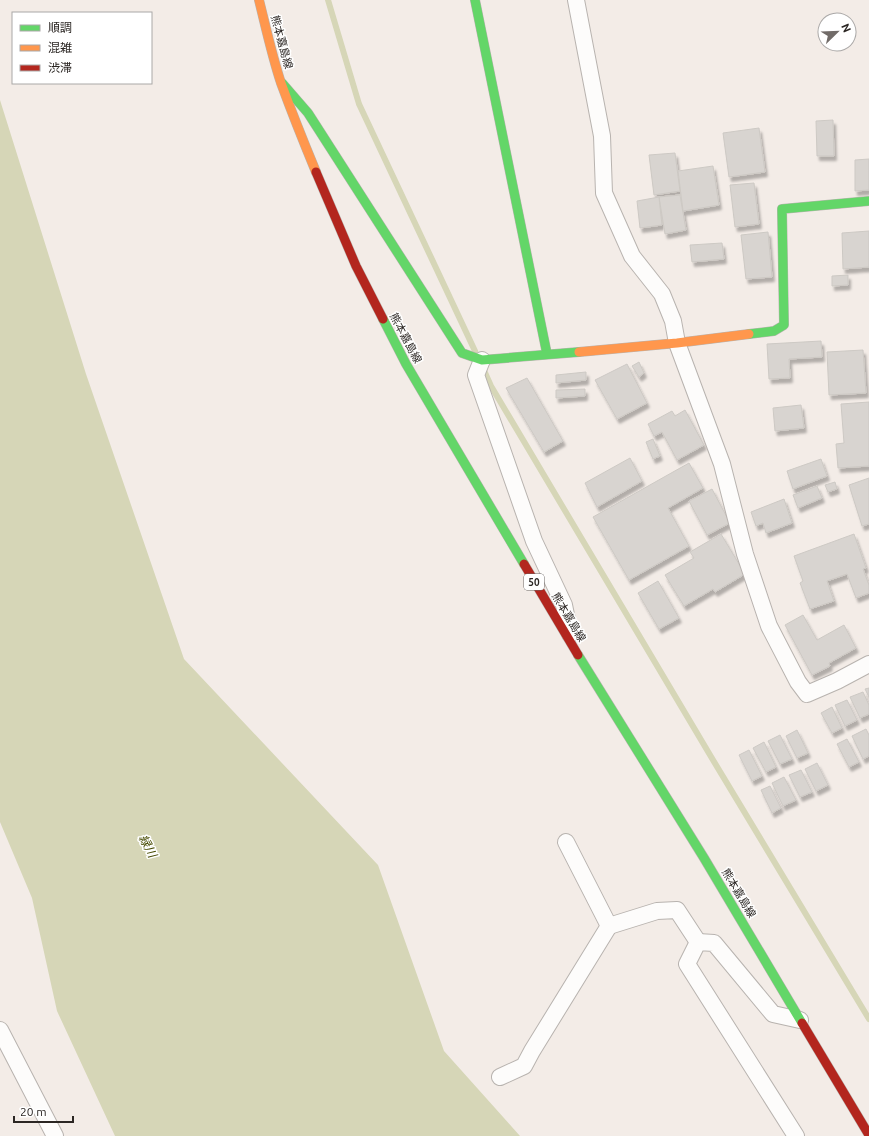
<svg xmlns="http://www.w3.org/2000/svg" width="869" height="1136" font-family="Ubuntu,'Noto Sans JP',sans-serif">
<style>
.water{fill:#d6d6b7}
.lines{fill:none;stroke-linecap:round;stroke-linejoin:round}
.stream{stroke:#d6d6b7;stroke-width:6}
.building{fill:#d8d4d0;stroke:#cdc9c4;filter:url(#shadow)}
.street-casing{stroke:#b8b3af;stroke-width:18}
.fast-casing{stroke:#b8b3af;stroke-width:10}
.slow-casing{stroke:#b8b3af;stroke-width:10}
.jam-casing{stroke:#b8b3af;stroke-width:10}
.street{stroke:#fdfcfb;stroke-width:16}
.fast{stroke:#63d668;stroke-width:9}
.slow{stroke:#ff974d;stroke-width:9}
.jam{stroke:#b3261e;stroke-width:9}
.labels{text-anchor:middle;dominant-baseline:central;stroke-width:3;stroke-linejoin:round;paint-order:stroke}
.shield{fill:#fff;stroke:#6b6765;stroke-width:1}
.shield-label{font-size:10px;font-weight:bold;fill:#2b2623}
.street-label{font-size:11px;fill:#2b2623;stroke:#fff}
.water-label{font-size:12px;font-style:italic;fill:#464a00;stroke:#fff}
</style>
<defs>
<filter id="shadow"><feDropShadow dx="2.5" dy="4.5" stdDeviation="1" flood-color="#0004"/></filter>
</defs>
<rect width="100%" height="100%" fill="#f3ece7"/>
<polygon class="water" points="0,100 86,374 184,659 378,865 444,1051 520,1136 115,1136 57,1011 32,898 0,822"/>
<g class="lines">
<g class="stream">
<polyline points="328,0 359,104 475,351"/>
<polyline points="482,366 491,386 713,760 869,1019"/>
</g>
</g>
<g class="building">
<polygon points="833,120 834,156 817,156 816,121"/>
<polygon points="759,128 765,172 729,177 723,133"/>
<polygon points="675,153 680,191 654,195 649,155"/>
<polygon points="869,159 869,190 855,191 855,160"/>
<polygon points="713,166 719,205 683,211 678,171"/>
<polygon points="754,183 759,224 735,227 730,185"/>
<polygon points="680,195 686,230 665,234 659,197"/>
<polygon points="659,197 662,225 640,228 637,201"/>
<polygon points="869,231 869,267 843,269 842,233"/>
<polygon points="768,232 772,277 746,279 741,235"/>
<polygon points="722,243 724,259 692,262 690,245"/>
<polygon points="848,275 848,285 832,286 832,276"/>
<polygon points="821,341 822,357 789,359 790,378 769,379 767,344"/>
<polygon points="863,350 866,393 829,395 827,352"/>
<polygon points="639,362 644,373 639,377 632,366"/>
<polygon points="627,364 647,403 617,419 595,380"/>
<polygon points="586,372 586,380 556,383 556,375"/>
<polygon points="527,378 563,441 544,452 506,388"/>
<polygon points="585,389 585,396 556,398 556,390"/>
<polygon points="869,402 869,466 838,468 836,444 844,443 841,404"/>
<polygon points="801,405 804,428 775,431 773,408"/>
<polygon points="685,410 704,445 677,460 662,432 654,436 648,424 672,411 675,416"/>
<polygon points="653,439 660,456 653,459 646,442"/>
<polygon points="630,458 642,481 597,507 585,483"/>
<polygon points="821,459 827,476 793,489 787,471"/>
<polygon points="689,463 703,488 668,508 689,546 629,580 593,517"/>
<polygon points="869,478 869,524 862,526 849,485"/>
<polygon points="835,482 837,489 828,492 825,485"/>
<polygon points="817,486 822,498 798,508 793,495"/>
<polygon points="712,489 730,523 707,535 689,501"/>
<polygon points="784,499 792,523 766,533 763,523 756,526 751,512"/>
<polygon points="721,534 745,574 715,592 713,589 684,606 665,575 694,558 690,552"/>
<polygon points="854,534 866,568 863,569 869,585 869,593 856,598 847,574 827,581 834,601 810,609 800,583 803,581 794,556"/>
<polygon points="658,581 679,618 659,629 638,593"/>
<polygon points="803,615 817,640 844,625 856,648 829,663 830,666 812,675 785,625"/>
<polygon points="869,688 869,697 865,689"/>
<polygon points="863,692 869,705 869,714 860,718 850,697"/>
<polygon points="847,700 857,720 845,726 835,705"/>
<polygon points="832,707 842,728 832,733 821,713"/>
<polygon points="866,729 869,735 869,756 863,759 852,736"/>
<polygon points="797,730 808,753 797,758 786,736"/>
<polygon points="780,735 792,759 780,764 768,741"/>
<polygon points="847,739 859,762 849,767 837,744"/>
<polygon points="764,742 776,767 766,772 753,748"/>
<polygon points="749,750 762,776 752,781 739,755"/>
<polygon points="817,763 828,785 816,791 805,769"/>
<polygon points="801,770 812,792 800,797 789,775"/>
<polygon points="784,777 796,800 783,806 772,783"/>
<polygon points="770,786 781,808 772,813 761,790"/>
</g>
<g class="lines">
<g class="street-casing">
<g id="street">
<polyline points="576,0 602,136 604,193 632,256 662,294 673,321 677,343 722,464 745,554 769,626 798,682 807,694 837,681 869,664"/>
<polyline points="482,360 476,375 534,541 564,605 570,634"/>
<polyline points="566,842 609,926 657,911 677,910 698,942"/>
<polyline points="0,1030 55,1136"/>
<polyline points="500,1077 524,1066 532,1051 609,926"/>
<polyline points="796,1136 687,964 698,942 714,943 773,1014 800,1020"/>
</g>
</g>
<g class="fast-casing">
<g id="fast">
<polyline points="475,0 547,354"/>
<polyline points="282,83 308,113 462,353 482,360 579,352"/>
<polyline points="383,319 406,364 524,564"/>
<polyline points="749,334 774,331 784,325 782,209 869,201"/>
<polyline points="578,655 704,858 802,1023"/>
</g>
</g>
<g class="slow-casing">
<g id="slow">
<path d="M 259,0 C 266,28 272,56 281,83 C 292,113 304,143 316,172"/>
<polyline points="579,352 677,343 749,334"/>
</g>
</g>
<g class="jam-casing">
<g id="jam">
<polyline points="316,172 356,266 383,319"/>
<polyline points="524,564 578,655"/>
<polyline points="802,1023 869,1135"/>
</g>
</g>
<use href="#street" class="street"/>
<use href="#fast" class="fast"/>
<use href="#slow" class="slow"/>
<use href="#jam" class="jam"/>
</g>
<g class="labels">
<rect class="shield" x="524" y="574" width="20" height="16" rx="3"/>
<g class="shield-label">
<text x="534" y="582">50</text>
</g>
<g class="street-label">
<text transform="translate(282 42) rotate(75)">熊本嘉島線</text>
<text transform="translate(406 338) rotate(62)">熊本嘉島線</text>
<text transform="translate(569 617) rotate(59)">熊本嘉島線</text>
<text transform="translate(739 893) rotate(59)">熊本嘉島線</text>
</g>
<g class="water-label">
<text transform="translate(148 846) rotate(62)">緑川</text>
</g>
</g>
<rect x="12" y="12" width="140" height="72" fill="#ffffff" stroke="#aaa8a7"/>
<rect x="20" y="25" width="20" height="6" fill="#63d668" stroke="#aaa8a7"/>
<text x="48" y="32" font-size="12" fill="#2b2623">順調</text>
<rect x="20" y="45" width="20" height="6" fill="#ff974d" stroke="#aaa8a7"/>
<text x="48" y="52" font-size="12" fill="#2b2623">混雑</text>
<rect x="20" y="65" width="20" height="6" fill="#b3261e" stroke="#aaa8a7"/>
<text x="48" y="72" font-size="12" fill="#2b2623">渋滞</text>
<g transform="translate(837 32) rotate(67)"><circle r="19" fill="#ffffff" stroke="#aaa8a7"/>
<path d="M0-3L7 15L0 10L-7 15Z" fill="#716b68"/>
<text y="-6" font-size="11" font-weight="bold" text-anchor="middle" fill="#2b2623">N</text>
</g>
<path d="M14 1116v6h59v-6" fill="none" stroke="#2b2623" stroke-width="2"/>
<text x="20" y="1116" font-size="12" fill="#2b2623" stroke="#ffffff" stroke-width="3" paint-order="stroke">20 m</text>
</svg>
